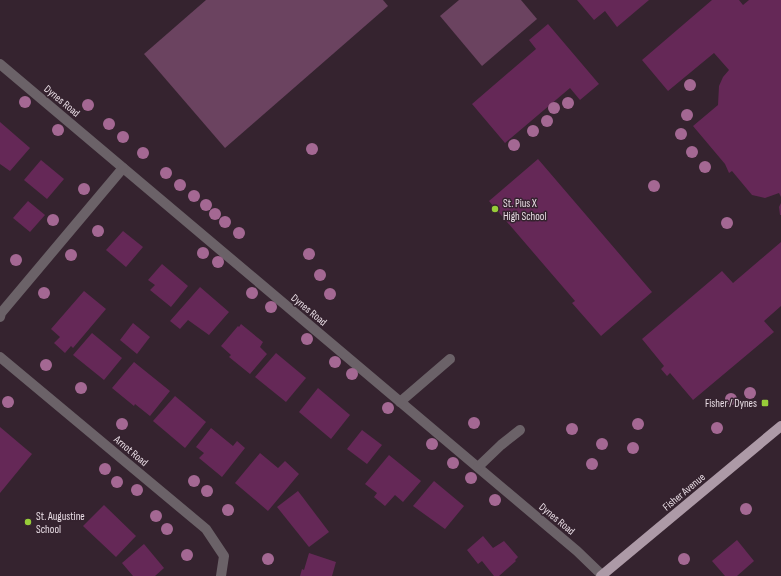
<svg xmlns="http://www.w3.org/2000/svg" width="781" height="576" font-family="'Sofia Sans Condensed',sans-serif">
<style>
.green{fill:#6b4360}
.building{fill:#652857}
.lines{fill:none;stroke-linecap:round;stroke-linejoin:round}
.minor{stroke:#6b6268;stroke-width:10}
.major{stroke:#ad9aa7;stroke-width:10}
.tree{fill:#a46893}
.poi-dot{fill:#97cc39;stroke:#35232f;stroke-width:1.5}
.labels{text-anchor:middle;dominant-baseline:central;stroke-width:3;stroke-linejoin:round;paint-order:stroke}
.street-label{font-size:11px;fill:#e9dde5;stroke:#35232f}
.poi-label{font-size:11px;fill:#e9dde5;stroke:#35232f;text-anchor:start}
</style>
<rect width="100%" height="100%" fill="#35232f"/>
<g class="green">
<polygon points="206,0 383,0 388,6 225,148 144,54"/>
<polygon points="459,0 521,0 537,19 482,66 440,16"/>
</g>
<g class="building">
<polygon points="577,0 649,0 617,27 605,11 594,20"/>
<polygon points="712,0 739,0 743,5 749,0 781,0 781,197 779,193 765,198 752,195 732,171 729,173 725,164 693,126 718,105 719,86 723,77 729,70 714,53 668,91 642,60"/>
<polygon points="548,24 599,84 580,100 570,88 505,143 472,104 536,49 529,40"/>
<polygon points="0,122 30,148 10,171 0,164"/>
<polygon points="538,159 652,292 601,336 572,303 575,301 489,201"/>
<polygon points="41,160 64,179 47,199 24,180"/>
<polygon points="28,201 45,215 30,232 13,218"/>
<polygon points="781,203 781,215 780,215 779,207"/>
<polygon points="123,231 143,247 126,267 106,250"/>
<polygon points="781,242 781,306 764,321 774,332 693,400 670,373 667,376 661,369 664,366 642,339 722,271 733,283"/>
<polygon points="162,264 188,286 171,307 150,290 155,285 148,280"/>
<polygon points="200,287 229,312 209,335 188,320 180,329 170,321"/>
<polygon points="84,291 106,309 73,348 71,346 65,353 54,343 60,337 51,329"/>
<polygon points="133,323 150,337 137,354 120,340"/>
<polygon points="241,324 263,342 260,347 267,354 250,374 229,357 231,355 221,346 238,326 239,327"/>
<polygon points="92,333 122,358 104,380 73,355"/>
<polygon points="276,353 306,378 286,402 255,377"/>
<polygon points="134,362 170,391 150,416 135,404 134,406 112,388"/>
<polygon points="318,388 350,415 331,439 299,412"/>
<polygon points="175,396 206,422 185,448 153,421"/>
<polygon points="0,427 32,454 0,493"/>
<polygon points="211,428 233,446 237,441 245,448 222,477 199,458 204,453 196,447"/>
<polygon points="362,430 382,445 367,464 347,449"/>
<polygon points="260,453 278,468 285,461 299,474 268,511 235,483"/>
<polygon points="389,455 421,481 403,502 395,495 385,506 374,497 377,493 365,484"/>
<polygon points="434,481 464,506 445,529 413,506"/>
<polygon points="298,491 329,532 309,547 277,507"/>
<polygon points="104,505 136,536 116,557 83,526"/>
<polygon points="483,536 493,548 504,541 518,557 515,560 516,561 499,576 494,576 482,561 478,564 467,550"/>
<polygon points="737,540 754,561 737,576 725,576 712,561"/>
<polygon points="144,544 164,568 155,576 133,576 122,563"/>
<polygon points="309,553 336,562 332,576 300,576 302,569 304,570"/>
</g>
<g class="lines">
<g class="minor">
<polyline points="0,64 577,551 603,576"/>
<polyline points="0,317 1,313 123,168"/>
<polyline points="0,357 206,529 224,556 221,576"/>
<polyline points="400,402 450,359"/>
<polyline points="478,467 501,445 520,430"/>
</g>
<polyline class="major" points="601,576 781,426"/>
</g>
<g class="tree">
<circle cx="690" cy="85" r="6"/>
<circle cx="25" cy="102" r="6"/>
<circle cx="568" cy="103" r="6"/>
<circle cx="88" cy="105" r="6"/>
<circle cx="554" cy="108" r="6"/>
<circle cx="687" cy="115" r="6"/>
<circle cx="547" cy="121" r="6"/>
<circle cx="109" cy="124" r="6"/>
<circle cx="58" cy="130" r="6"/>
<circle cx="533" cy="131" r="6"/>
<circle cx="681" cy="134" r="6"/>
<circle cx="123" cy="137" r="6"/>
<circle cx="514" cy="145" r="6"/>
<circle cx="312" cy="149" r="6"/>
<circle cx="692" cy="152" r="6"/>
<circle cx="143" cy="153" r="6"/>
<circle cx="705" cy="167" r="6"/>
<circle cx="166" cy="173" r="6"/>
<circle cx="180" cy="185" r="6"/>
<circle cx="654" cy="186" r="6"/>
<circle cx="84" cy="189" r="6"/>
<circle cx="194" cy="196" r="6"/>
<circle cx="206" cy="205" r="6"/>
<circle cx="215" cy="214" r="6"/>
<circle cx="53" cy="220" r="6"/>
<circle cx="225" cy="222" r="6"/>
<circle cx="727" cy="223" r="6"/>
<circle cx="98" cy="231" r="6"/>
<circle cx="239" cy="233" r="6"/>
<circle cx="203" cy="253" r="6"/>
<circle cx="309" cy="254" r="6"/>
<circle cx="71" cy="255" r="6"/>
<circle cx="16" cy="260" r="6"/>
<circle cx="218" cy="262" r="6"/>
<circle cx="320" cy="275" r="6"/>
<circle cx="44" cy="293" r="6"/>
<circle cx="252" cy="293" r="6"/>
<circle cx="330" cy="294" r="6"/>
<circle cx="271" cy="307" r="6"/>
<circle cx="307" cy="339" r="6"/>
<circle cx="335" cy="362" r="6"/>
<circle cx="46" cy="365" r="6"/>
<circle cx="352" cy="374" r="6"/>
<circle cx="81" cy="388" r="6"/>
<circle cx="750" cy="393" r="6"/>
<circle cx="731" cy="399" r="6"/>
<circle cx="8" cy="402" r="6"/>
<circle cx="388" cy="408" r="6"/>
<circle cx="474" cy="423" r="6"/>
<circle cx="122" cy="424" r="6"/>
<circle cx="638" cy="424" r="6"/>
<circle cx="717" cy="428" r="6"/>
<circle cx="572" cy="429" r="6"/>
<circle cx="432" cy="444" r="6"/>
<circle cx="602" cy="444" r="6"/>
<circle cx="633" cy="448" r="6"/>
<circle cx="453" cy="463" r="6"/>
<circle cx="592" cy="464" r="6"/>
<circle cx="105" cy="469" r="6"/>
<circle cx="471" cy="478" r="6"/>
<circle cx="194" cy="481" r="6"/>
<circle cx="117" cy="482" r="6"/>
<circle cx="137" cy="490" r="6"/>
<circle cx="207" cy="491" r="6"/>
<circle cx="495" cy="500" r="6"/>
<circle cx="746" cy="509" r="6"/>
<circle cx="228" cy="510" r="6"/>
<circle cx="156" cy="516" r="6"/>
<circle cx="167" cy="529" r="6"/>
<circle cx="187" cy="555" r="6"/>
<circle cx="268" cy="559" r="6"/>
<circle cx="684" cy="559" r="6"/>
</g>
<g class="poi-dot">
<circle cx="495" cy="209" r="4"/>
<rect x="761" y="399" width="8" height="8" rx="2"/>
<circle cx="28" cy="522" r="4"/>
</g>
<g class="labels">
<g class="street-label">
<text transform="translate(62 101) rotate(40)">Dynes Road</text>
<text transform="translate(309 310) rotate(40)">Dynes Road</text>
<text transform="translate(131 451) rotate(40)">Arnot Road</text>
<text transform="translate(684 492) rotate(-40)">Fisher Avenue</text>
<text transform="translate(557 519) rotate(40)">Dynes Road</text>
</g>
<g class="poi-label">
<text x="503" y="203">St. Pius X<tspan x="503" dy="13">High School</tspan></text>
<text x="757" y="403" text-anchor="end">Fisher / Dynes</text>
<text x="36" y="516">St. Augustine<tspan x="36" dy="13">School</tspan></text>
</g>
</g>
</svg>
